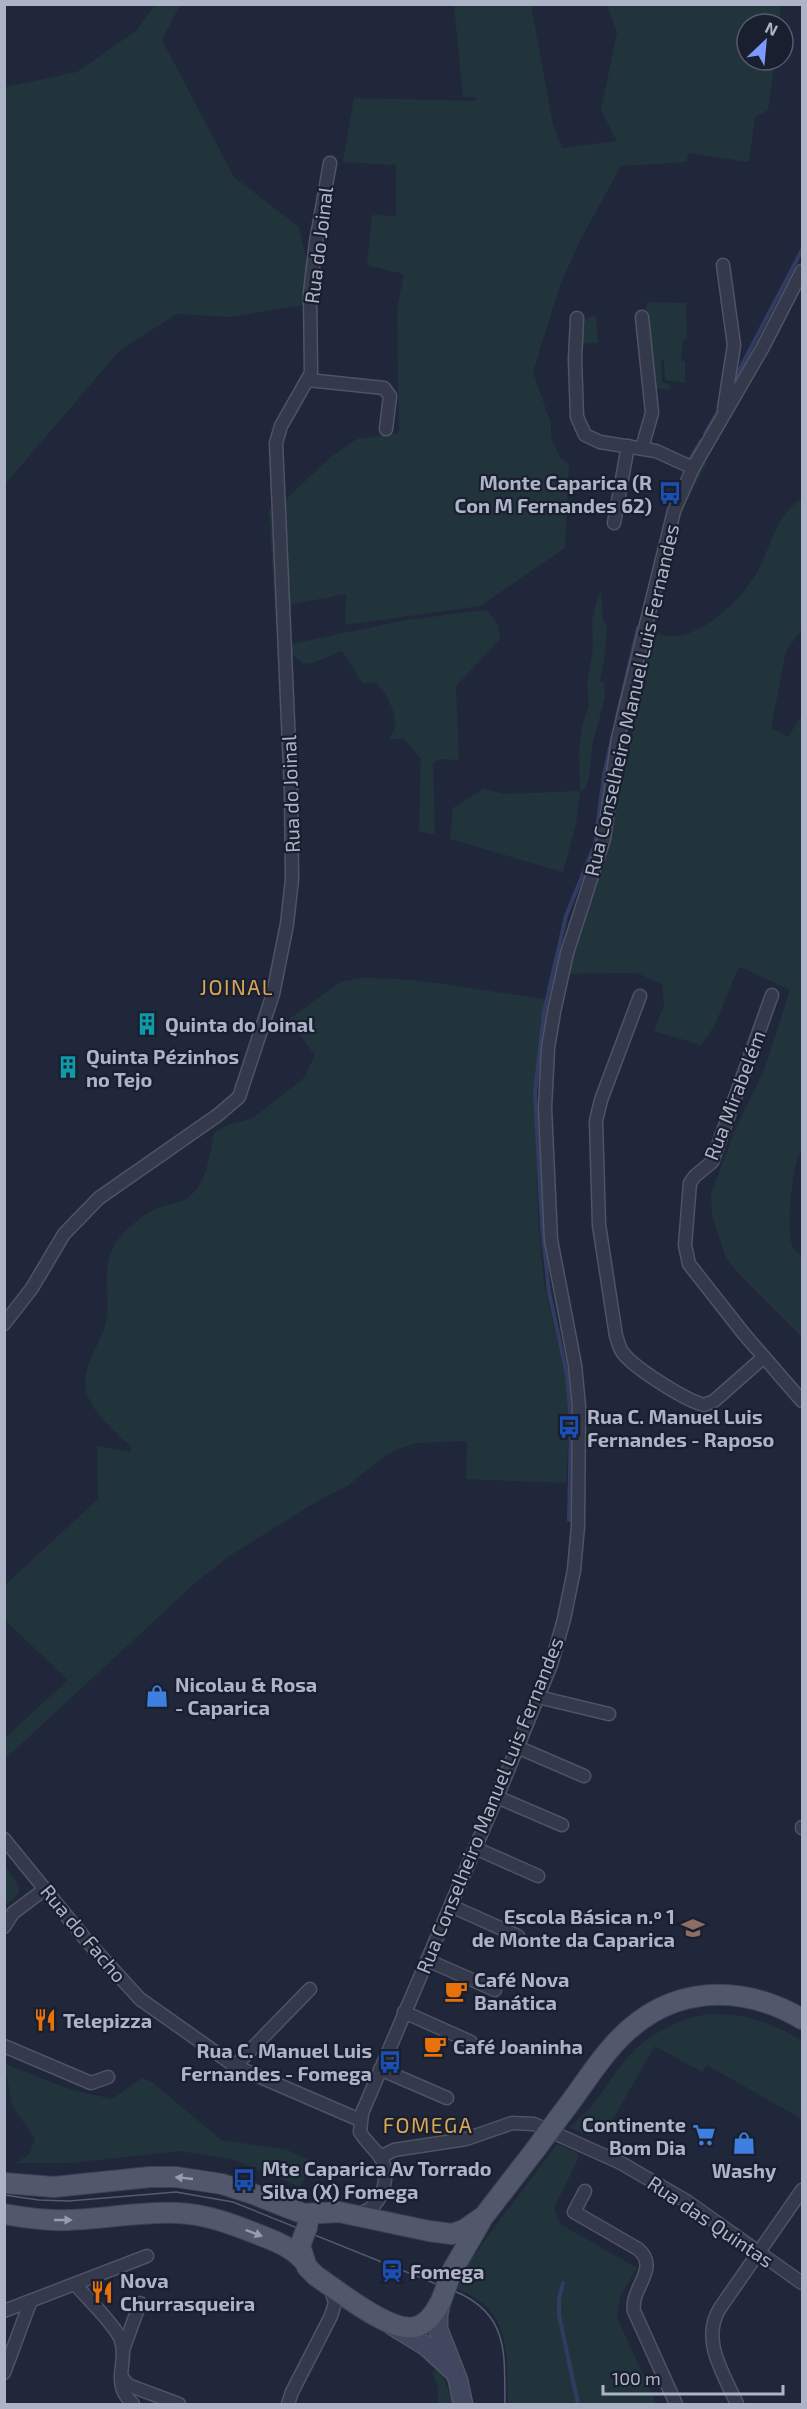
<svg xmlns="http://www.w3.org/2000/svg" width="807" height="2409" font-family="'Exo 2',sans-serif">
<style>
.green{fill:#22343b}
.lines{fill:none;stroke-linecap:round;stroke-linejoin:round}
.stream{stroke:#313c60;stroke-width:4}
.minor-casing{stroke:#4e5465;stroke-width:15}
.secondary-casing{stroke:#4e5465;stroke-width:21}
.primary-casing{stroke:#3d4254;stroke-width:22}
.minor{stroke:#34394b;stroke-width:12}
.secondary{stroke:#41475e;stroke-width:18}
.primary{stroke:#51586b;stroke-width:20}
.tram{stroke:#555c72;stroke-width:1.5}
.primary-bridge-casing{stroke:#3d4254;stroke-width:22;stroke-linecap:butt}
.primary-bridge{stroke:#51586b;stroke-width:20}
.oneway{fill:#979db0}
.labels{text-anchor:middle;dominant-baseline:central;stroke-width:4.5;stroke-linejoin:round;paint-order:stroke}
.street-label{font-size:20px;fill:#aeb4c7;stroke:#191f2f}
.poi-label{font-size:20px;font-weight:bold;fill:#aeb4c7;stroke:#191f2f;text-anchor:start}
.neighbourhood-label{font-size:21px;letter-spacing:1.5px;fill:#d9a657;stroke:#191f2f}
</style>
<rect width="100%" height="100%" fill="#20273a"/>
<g class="green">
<polygon points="155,5 180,5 162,40 234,177 299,227 316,303 229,317 177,314 120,350 5,484 5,87 77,72 137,30"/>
<polygon points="454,5 531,5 553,125 562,148 617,141 601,110 617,33 607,5 781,5 779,24 747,24 747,60 775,60 768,110 755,117 749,162 689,153 686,162 621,166 583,235 561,282 533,372 551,424 551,438 561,459 569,464 565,548 480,606 345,625 346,594 293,604 276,630 269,510 283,502 332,456 357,439 399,433 397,309 404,274 367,265 372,215 396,216 396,165 343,162 354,98 476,101 475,97 463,97"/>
<polygon points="647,302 686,303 687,339 683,339 681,361 685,361 685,383 665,380 664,360 661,360 662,382 669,384 670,390 652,388 645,316"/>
<polygon points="596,316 598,343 579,344 584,320 589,317"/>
<path d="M 704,461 L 707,463 L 683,508 L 653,630 C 686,653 735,606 752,580 C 773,550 770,521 802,498 L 802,629 L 786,651 L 771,728 L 788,737 L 802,715 L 802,1150 C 792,1161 787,1226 791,1242 C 792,1249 797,1253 802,1256 L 802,1337 L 739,1274 L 726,1258 L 712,1215 L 711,1194 L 735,1130 L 765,1068 L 790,990 L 743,968 L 738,968 L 715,1025 L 701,1045 L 654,1031 L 664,1005 L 662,984 L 639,974 L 629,973 L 568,974 L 606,857 L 640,699 L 651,627 L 682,507 Z"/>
<polygon points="601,592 603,621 607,624 605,653 600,681 604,683 605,697 592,746 590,771 586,788 580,791 576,824 563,872 450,839 453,808 483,789 505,794 580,791 579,752 582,726 589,704 587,685 593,648 592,621 597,598"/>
<path d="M 487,610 L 498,625 L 500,639 L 456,686 L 459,760 L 439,759 L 433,764 L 435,835 L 419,831 L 421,759 L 404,739 L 389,739 C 391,735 395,730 395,725 C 396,711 386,690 374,682 L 363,684 L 342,651 L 313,663 L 304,664 L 292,654 L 291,644 L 407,620 Z"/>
<path d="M 362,978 C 429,977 494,994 561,1001 L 538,1065 L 533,1092 L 536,1123 L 538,1217 L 544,1284 L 565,1375 L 569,1423 L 566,1483 L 466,1479 L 467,1443 L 465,1441 L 417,1443 L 395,1450 L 373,1465 L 349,1485 L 321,1499 L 229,1556 L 195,1583 L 5,1759 L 5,1738 L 68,1680 L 5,1620 L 5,1585 L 98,1499 L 97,1446 L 130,1452 L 132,1448 C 117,1433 91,1412 86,1391 C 80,1366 104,1341 107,1317 C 110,1289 100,1268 117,1241 C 125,1229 142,1216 155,1209 C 166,1204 181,1204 190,1196 C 207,1182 210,1154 214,1133 L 227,1125 L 251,1119 L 258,1114 L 304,1078 L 315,1055 L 288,1020 L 340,982 Z"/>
<polygon points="5,1866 20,1888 17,1895 8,1903 5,1902"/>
<path d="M 707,2014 C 744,2013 772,2022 802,2041 L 802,2119 L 707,2065 L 702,2072 L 655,2046 L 607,2129 L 596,2126 L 589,2136 L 570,2128 C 577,2119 586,2113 593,2104 C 605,2090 614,2073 626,2059 C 648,2034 675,2021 707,2014 Z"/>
<polygon points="5,2064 72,2090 112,2099 142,2078 152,2082 221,2140 287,2150 312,2161 301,2187 235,2160 179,2151 70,2163 17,2163 30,2153 35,2139 12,2105"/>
<path d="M 557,2144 L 577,2153 L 579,2157 L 554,2208 L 560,2224 L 637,2268 L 620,2297 L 617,2317 L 656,2404 L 508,2404 C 507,2355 513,2309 457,2289 L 471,2259 Z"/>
<polygon points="439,2367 452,2399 453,2404 438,2404 438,2387 432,2372"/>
</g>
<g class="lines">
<g class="stream">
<polyline points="733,382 802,250"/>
<polyline points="705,434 719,410"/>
<polyline points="689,461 701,441"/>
<polyline points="617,717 638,628"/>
<polyline points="569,1520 571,1422 567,1375 549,1292 542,1226 535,1093 544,1012 566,916 595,844 604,775 612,739"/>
<polyline points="563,2283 559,2299 559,2315 578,2404"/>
</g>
<g class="minor-casing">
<g id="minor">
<polyline points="723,265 734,345 724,409"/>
<polyline points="577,318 575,359 577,417 585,435 600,442 656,451 693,468"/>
<polyline points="308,380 384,388 390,396 386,429"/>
<polyline points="642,448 652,413 642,317"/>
<polyline points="614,523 628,446"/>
<polyline points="772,995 712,1162 695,1176 690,1183 685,1245 689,1264 744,1334 802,1401"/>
<path d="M 640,996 L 601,1100 L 596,1121 L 599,1225 L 616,1336 C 618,1341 619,1346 621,1350 C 630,1366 685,1400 704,1405 L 714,1401 L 764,1357"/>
<polyline points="4,1324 32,1288 64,1234 99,1198 218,1115 239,1097 273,994 287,924 292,879 291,792 276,443 281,426 311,373 310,293 316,242 330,163"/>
<polyline points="538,1697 609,1714"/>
<polyline points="517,1747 584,1776"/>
<polyline points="497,1797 562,1825"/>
<polyline points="802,1827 802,1828"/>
<polyline points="4,1839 87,1941 140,1999 235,2066 360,2120"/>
<polyline points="475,1848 538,1876"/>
<polyline points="451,1906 518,1936"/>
<polyline points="4,1927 13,1913 45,1889"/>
<polyline points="427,1960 495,1990"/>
<polyline points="404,2012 471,2042"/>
<polyline points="4,2046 91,2083 108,2077"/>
<polyline points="235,2066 310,1989"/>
<polyline points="380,2069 447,2098"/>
<polyline points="380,2157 394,2150 466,2139 512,2123 534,2124 621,2163 688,2202 802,2283"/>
<path d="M 585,2191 L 574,2212 L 638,2249 C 661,2268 630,2288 634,2311 L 676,2404"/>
<path d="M 355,2215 C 359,2213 364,2212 368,2210 C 384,2200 390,2174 381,2158 C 375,2149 366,2142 360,2132 L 362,2113 L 497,1797 L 551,1665 L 564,1619 L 574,1570 L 578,1526 L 579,1406 L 575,1365 L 551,1240 L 545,1108 L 548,1048 L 554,1012 L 567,953 L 604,839 L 618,738 L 674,511 L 693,468 L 763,347 L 802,271"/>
<path d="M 75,2284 C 86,2297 114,2324 120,2338 C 130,2363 109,2382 133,2404"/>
<polyline points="4,2311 147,2256"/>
<polyline points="123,2350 140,2303"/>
<polyline points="4,2373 30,2303"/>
<polyline points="121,2376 128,2385 179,2404"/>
<polyline points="288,2404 292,2392 331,2316 335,2303 330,2286"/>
<path d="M 737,2404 C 724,2374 700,2340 720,2308 L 802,2190"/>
</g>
</g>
<g class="secondary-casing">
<g id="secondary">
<polyline points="441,2301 438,2315 438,2329 458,2380 463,2404"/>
<polyline points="390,2324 426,2346 452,2370"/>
</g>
</g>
<g class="primary-casing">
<g id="primary">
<path d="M 563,2112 C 582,2088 598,2060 619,2039 C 671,1985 740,1983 802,2019"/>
<polyline points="4,2183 54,2187 150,2177 176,2177 222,2184 253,2194 304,2214 339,2212 429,2231 452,2234 464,2230 484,2216 535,2150"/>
<path d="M 4,2214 C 26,2218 46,2221 68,2220 C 105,2219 141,2211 178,2213 C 205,2214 232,2224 257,2234 C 275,2241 290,2246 304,2261"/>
<path d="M 301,2249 L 307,2267 L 316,2276 C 337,2290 390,2333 415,2327 C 428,2324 435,2312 441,2301"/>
<polyline points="452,2271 481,2221"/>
</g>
</g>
<use href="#minor" class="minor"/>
<use href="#secondary" class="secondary"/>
<use href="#primary" class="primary"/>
<path class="tram" d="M 4,2195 L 39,2200 L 69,2201 L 176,2192 L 233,2202 L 461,2294 C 510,2318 504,2357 505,2404"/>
<g class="primary-bridge-casing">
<g id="primary-bridge">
<polyline points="535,2150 563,2112"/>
<polyline points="301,2243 308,2225"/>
<polyline points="441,2301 452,2271"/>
</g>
</g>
<use href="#primary-bridge" class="primary-bridge"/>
</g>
<defs><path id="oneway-solid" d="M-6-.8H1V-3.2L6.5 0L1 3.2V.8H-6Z" transform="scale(1.5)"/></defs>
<g class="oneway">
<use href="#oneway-solid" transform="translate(184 2178) rotate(-174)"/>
<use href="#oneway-solid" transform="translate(63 2220)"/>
<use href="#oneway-solid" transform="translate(254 2233) rotate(21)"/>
</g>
<defs>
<g id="bus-bare" transform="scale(1.8)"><path d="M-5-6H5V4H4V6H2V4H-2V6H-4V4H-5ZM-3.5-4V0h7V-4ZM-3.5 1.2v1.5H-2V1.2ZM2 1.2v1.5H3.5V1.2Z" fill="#1a4fb4" stroke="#191f2f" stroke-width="2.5" paint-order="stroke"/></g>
<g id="building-bare" transform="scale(1.8)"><path d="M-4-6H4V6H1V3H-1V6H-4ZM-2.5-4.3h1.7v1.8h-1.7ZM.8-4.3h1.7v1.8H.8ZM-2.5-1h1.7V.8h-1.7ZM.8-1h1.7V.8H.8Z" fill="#0f9aa8" stroke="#191f2f" stroke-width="2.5" paint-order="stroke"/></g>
<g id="shop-bare" transform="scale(1.8)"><path d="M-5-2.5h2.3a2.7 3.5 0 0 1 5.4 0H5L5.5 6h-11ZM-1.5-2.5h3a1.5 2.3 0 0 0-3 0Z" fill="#3f7fe0" stroke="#191f2f" stroke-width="2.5" paint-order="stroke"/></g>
<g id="school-bare" transform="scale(1.8)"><path d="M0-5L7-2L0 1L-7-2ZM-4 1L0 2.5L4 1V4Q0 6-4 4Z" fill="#8d6e63" stroke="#191f2f" stroke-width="2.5" paint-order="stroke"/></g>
<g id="cafe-bare" transform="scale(1.8)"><path d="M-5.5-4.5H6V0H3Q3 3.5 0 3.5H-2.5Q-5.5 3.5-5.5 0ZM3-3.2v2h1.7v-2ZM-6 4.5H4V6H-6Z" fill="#e8710a" stroke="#191f2f" stroke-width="2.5" paint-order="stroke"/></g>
<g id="restaurant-bare" transform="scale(1.8)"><path d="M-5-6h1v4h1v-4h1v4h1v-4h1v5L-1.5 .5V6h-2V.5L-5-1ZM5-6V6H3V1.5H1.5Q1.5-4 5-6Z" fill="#e8710a" stroke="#191f2f" stroke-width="2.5" paint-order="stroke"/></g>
<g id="supermarket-bare" transform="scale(1.8)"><path d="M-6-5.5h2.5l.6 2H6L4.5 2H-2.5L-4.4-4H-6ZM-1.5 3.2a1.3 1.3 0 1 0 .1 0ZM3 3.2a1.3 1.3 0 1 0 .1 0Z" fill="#3f7fe0" stroke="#191f2f" stroke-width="2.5" paint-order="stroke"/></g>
<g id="station-bare" transform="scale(1.8)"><path d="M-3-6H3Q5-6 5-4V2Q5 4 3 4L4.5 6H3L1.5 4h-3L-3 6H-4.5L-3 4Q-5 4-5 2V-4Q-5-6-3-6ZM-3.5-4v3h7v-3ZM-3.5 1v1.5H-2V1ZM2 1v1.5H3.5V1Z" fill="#1a4fb4" stroke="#191f2f" stroke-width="2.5" paint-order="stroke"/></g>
</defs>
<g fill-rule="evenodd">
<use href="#bus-bare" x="670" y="493"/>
<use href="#building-bare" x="147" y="1024"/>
<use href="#building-bare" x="68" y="1067"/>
<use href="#bus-bare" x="569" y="1427"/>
<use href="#shop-bare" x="157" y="1696"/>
<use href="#school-bare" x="693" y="1928"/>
<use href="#cafe-bare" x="456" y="1991"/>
<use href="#restaurant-bare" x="45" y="2020"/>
<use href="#cafe-bare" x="435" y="2046"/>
<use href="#bus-bare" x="390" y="2062"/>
<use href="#supermarket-bare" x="704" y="2135"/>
<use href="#shop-bare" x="744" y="2143"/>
<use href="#bus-bare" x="244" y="2180"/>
<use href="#station-bare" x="392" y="2271"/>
<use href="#restaurant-bare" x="102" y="2292"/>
</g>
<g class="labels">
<g class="street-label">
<text transform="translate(318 245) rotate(-83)">Rua do Joinal</text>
<text transform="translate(631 700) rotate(-77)">Rua Conselheiro Manuel Luis Fernandes</text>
<text transform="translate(290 794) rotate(-92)">Rua do Joinal</text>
<text transform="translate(734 1095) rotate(-69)">Rua Mirabelém</text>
<text transform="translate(489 1805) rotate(-68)">Rua Conselheiro Manuel Luis Fernandes</text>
<text transform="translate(84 1933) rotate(50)">Rua do Facho</text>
<text transform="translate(711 2221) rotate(34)">Rua das Quintas</text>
</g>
<g class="poi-label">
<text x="652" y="482" text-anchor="end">Monte Caparica (R<tspan x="652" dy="23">Con M Fernandes 62)</tspan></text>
<text x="165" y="1024">Quinta do Joinal</text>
<text x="86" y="1056">Quinta Pézinhos<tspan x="86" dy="23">no Tejo</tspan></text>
<text x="587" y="1416">Rua C. Manuel Luis<tspan x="587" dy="23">Fernandes - Raposo</tspan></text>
<text x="175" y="1684">Nicolau &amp; Rosa<tspan x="175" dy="23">- Caparica</tspan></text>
<text x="675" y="1916" text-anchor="end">Escola Básica n.º 1<tspan x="675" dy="23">de Monte da Caparica</tspan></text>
<text x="474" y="1979">Café Nova<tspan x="474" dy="23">Banática</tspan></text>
<text x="63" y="2020">Telepizza</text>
<text x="453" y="2046">Café Joaninha</text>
<text x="372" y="2050" text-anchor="end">Rua C. Manuel Luis<tspan x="372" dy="23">Fernandes - Fomega</tspan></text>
<text x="686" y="2124" text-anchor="end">Continente<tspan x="686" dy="23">Bom Dia</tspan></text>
<text x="262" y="2168">Mte Caparica Av Torrado<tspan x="262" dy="23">Silva (X) Fomega</tspan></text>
<text x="744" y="2170" text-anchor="middle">Washy</text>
<text x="410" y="2271">Fomega</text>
<text x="120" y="2280">Nova<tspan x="120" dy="23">Churrasqueira</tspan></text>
</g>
<g class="neighbourhood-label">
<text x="237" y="986">JOINAL</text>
<text x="428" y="2124">FOMEGA</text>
</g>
</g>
<rect width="807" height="2409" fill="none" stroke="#aeb4c7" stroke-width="12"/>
<g transform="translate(765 42) rotate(26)"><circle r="28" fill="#191f2f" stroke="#555b6c" stroke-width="1.5"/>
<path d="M0-4.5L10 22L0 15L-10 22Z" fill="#7d99fd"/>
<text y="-9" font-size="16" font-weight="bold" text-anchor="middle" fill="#aeb4c7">N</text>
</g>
<path d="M603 2385v9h180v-9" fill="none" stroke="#aeb4c7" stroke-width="3"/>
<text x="612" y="2385" font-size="18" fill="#aeb4c7" stroke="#191f2f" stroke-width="4.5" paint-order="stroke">100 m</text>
</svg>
